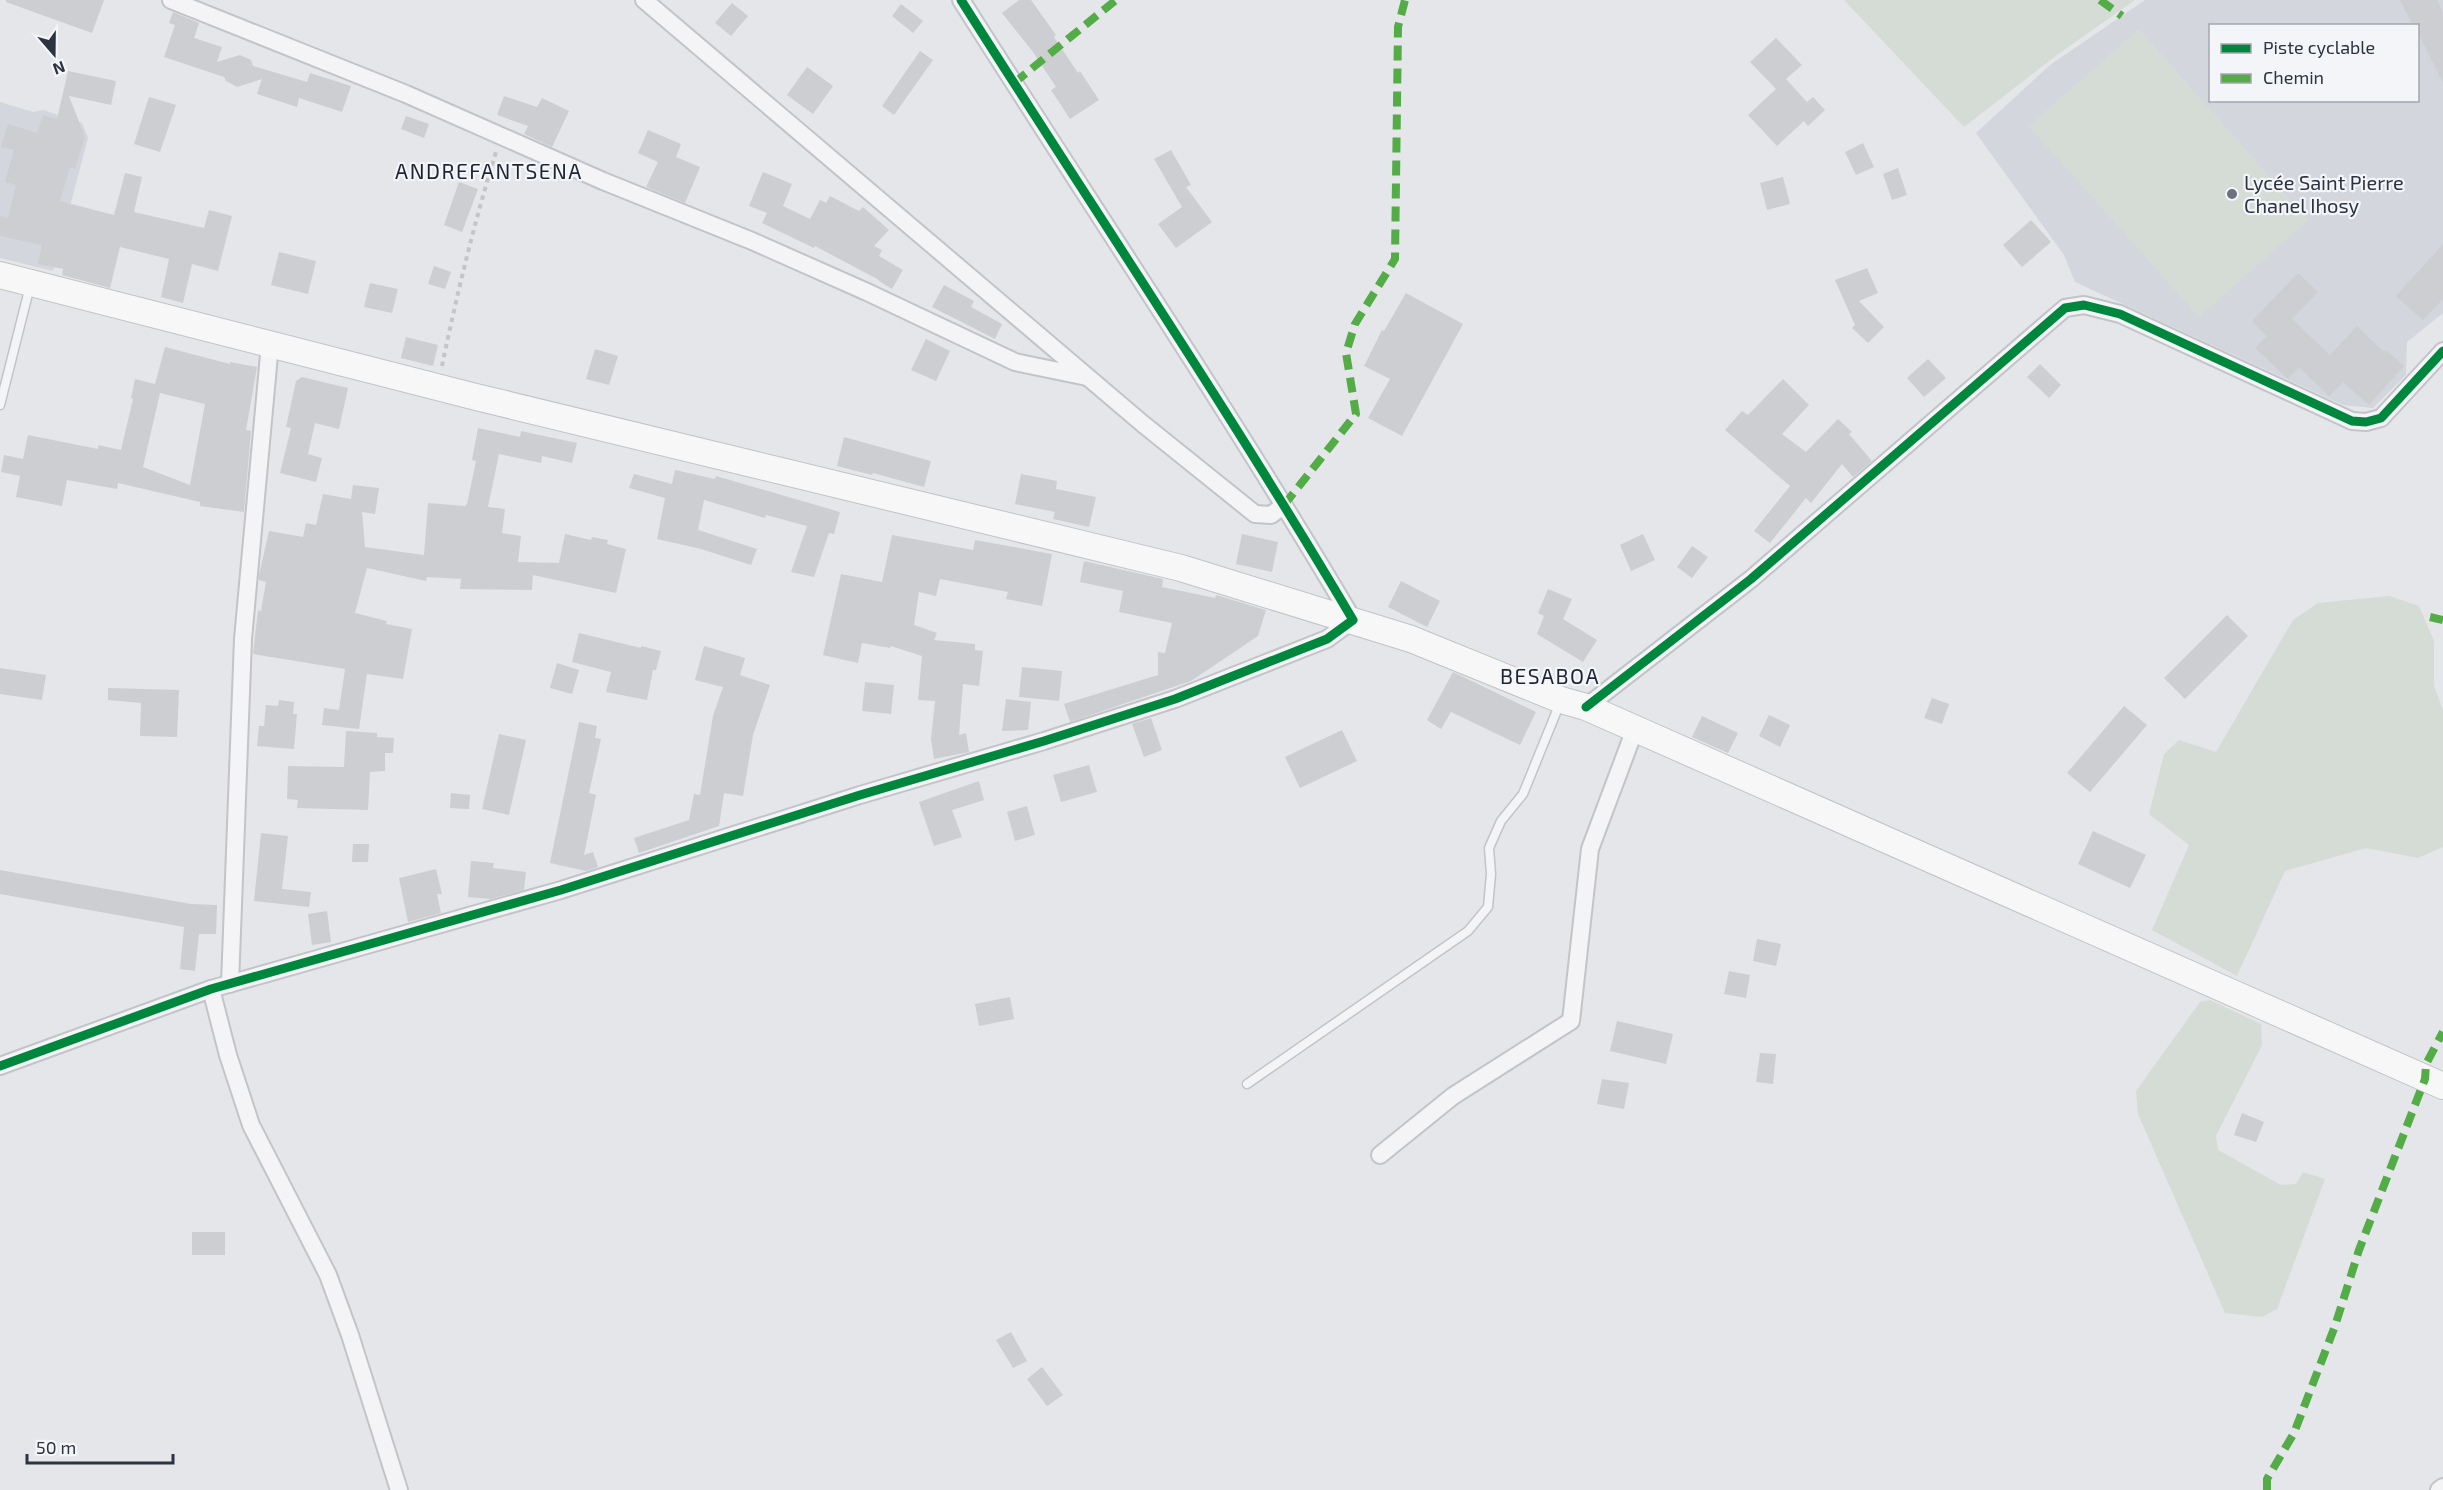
<svg xmlns="http://www.w3.org/2000/svg" width="2443" height="1490" font-family="'Exo 2',sans-serif">
<style>
.built{fill:#d3d6dc;fill-rule:evenodd}
.green{fill:#d5dcd5}
.building{fill:#cdced1;fill-rule:evenodd}
.lines{fill:none;stroke-linecap:round;stroke-linejoin:round}
.lane-casing{stroke:#c2c4c7;stroke-width:11}
.street-casing{stroke:#c2c4c7;stroke-width:20}
.primary-casing{stroke:#c1c3c6;stroke-width:28}
.path{stroke:#c4c4c9;stroke-width:4;stroke-dasharray:4.5 4.5;stroke-linecap:butt}
.lane{stroke:#f4f4f6;stroke-width:8}
.street{stroke:#f4f4f6;stroke-width:16}
.primary{stroke:#f7f7f8;stroke-width:26}
.quiet{stroke:#54ac46;stroke-width:8;stroke-dasharray:15 8;stroke-linecap:butt}
.cycleway-casing{stroke:#f3f5f8;stroke-width:13}
.cycleway{stroke:#00873e;stroke-width:9}
.poi-dot{fill:#6c727c;stroke:#f3f5f8;stroke-width:2}
.labels{text-anchor:middle;dominant-baseline:central;stroke-width:4.5;stroke-linejoin:round;paint-order:stroke}
.poi-label{font-size:20px;fill:#2c3341;stroke:#f3f5f8;text-anchor:start}
.neighbourhood-label{font-size:21px;letter-spacing:1.5px;fill:#1e2432;stroke:#f3f5f8}
</style>
<rect width="100%" height="100%" fill="#e4e6e9"/>
<g class="built">
<path d="M 2145,0 L 2443,0 L 2443,313 L 2407,342 L 2406,375 L 2373,408 L 2343,405 L 2075,282 L 2064,255 L 1976,133 L 2050,65 ZM 2210,26 L 2418,26 L 2418,100 L 2210,100 Z"/>
<polygon points="0,102 33,112 43,110 82,123 88,138 53,271 0,258"/>
</g>
<g class="green">
<polygon points="1844,0 2135,0 2057,55 1964,127"/>
<polygon points="2139,29 2308,220 2199,317 2029,126"/>
<polygon points="2389,596 2419,606 2434,641 2434,686 2443,710 2443,847 2418,858 2366,848 2285,871 2237,976 2152,930 2189,845 2149,814 2164,754 2179,740 2216,752 2293,620 2318,603"/>
<polygon points="2210,1000 2261,1024 2262,1045 2216,1136 2218,1150 2281,1185 2296,1184 2303,1172 2325,1179 2277,1309 2262,1317 2225,1313 2138,1114 2136,1091 2200,1002"/>
</g>
<g class="building">
<polygon points="6,0 104,0 92,33 6,2"/>
<polygon points="1019,0 1031,0 1056,35 1054,37 1078,73 1080,71 1099,100 1070,119 1051,90 1056,87 1033,52 1002,13"/>
<polygon points="2400,0 2437,0 2443,13 2443,83 2418,33 2418,26 2413,26"/>
<polygon points="732,3 748,16 731,36 715,23"/>
<polygon points="901,4 923,21 913,33 892,16"/>
<polygon points="173,12 199,23 194,38 222,47 217,62 240,55 251,60 253,66 307,82 310,73 351,86 342,112 299,98 297,107 257,94 262,79 237,87 226,81 224,77 164,57 175,25 169,23"/>
<polygon points="1776,38 1802,65 1786,79 1807,102 1813,97 1825,110 1808,126 1804,121 1777,146 1748,115 1776,89 1750,62"/>
<polygon points="920,51 933,60 894,115 882,106"/>
<polygon points="807,67 833,86 813,114 787,95"/>
<polygon points="68,71 116,81 111,105 69,96 85,137 75,169 70,167 60,201 114,215 125,173 142,177 134,212 204,228 209,210 232,216 218,271 192,264 183,303 161,297 169,259 120,247 110,288 62,275 63,269 38,264 42,245 0,236 0,216 8,218 16,185 5,182 14,150 1,147 8,124 37,133 43,115 57,119"/>
<polygon points="504,96 537,107 542,98 569,111 552,147 524,134 528,126 497,115"/>
<polygon points="149,97 176,105 160,152 134,144"/>
<polygon points="406,116 429,124 424,138 401,129"/>
<polygon points="648,130 681,144 676,157 700,167 685,203 646,187 658,162 638,153"/>
<polygon points="1863,143 1874,167 1856,175 1845,152"/>
<polygon points="1171,150 1191,185 1186,187 1212,222 1176,248 1158,224 1182,207 1154,159"/>
<polygon points="1898,168 1907,195 1892,200 1883,174"/>
<polygon points="763,172 792,184 783,206 810,219 820,200 826,203 830,196 859,211 863,207 889,230 874,246 882,250 879,256 903,270 892,289 879,281 879,280 815,246 814,248 762,223 767,213 749,206"/>
<polygon points="1783,177 1790,204 1767,210 1760,183"/>
<polygon points="459,182 478,189 462,232 444,225"/>
<polygon points="2031,220 2051,242 2022,267 2003,245"/>
<polygon points="2443,244 2443,299 2423,320 2396,296"/>
<polygon points="279,252 316,261 308,294 271,285"/>
<polygon points="434,266 451,272 445,289 428,284"/>
<polygon points="1867,268 1878,293 1859,301 1884,327 1868,343 1852,328 1855,325 1835,280"/>
<polygon points="2298,273 2318,292 2292,319 2330,355 2357,326 2384,352 2386,350 2404,366 2369,405 2343,382 2329,396 2299,367 2288,379 2255,348 2267,336 2252,321"/>
<polygon points="370,283 398,289 392,313 364,307"/>
<polygon points="944,285 974,301 971,307 1002,324 995,339 932,307"/>
<polygon points="1406,293 1463,324 1402,436 1368,418 1390,379 1364,366 1382,330 1384,331"/>
<polygon points="406,337 438,345 433,366 401,358"/>
<polygon points="926,339 950,351 936,381 911,370"/>
<path d="M 165,347 L 230,364 L 230,362 L 257,367 L 246,430 L 251,431 L 244,512 L 200,506 L 200,502 L 118,483 L 117,489 L 67,480 L 62,506 L 16,497 L 20,476 L 1,472 L 4,455 L 23,459 L 28,435 L 98,449 L 98,445 L 121,450 L 133,399 L 131,398 L 135,379 L 155,384 ZM 160,393 L 205,404 L 190,485 L 143,467 Z"/>
<polygon points="595,349 618,356 609,385 586,379"/>
<polygon points="1928,359 1946,378 1924,397 1907,378"/>
<polygon points="2040,364 2061,385 2049,398 2027,377"/>
<polygon points="302,377 348,388 339,429 315,423 308,454 322,458 316,482 280,473 291,428 286,427 296,381"/>
<polygon points="1783,379 1809,405 1782,434 1806,452 1838,419 1852,432 1849,434 1872,461 1853,477 1842,464 1811,503 1806,498 1770,543 1754,531 1790,486 1725,430 1742,411 1748,415"/>
<polygon points="478,428 520,437 521,431 577,443 572,463 542,456 541,463 499,454 488,507 505,509 502,533 521,536 518,562 559,563 565,534 591,540 592,537 608,540 607,544 626,549 616,593 533,575 532,590 460,589 461,579 427,577 426,581 367,568 355,613 387,621 386,624 412,629 403,679 367,674 359,729 322,725 324,708 339,710 345,669 253,654 258,610 261,611 266,582 259,580 259,575 269,531 303,537 306,523 316,525 323,494 351,499 353,485 379,488 375,514 362,512 365,547 424,555 428,503 465,506 467,504 476,461 472,460"/>
<polygon points="844,437 931,461 924,487 873,473 872,475 837,466"/>
<polygon points="675,470 715,479 716,476 840,512 834,534 829,533 814,577 791,572 807,526 766,515 765,518 704,500 698,530 757,549 751,565 701,549 657,539 665,498 629,488 634,474 672,484"/>
<polygon points="1021,474 1057,481 1056,489 1096,497 1089,527 1053,519 1055,512 1015,504"/>
<polygon points="1242,534 1278,542 1272,572 1236,564"/>
<polygon points="1643,534 1655,560 1631,571 1620,545"/>
<polygon points="892,535 973,550 975,540 1052,554 1042,606 1006,599 1008,592 940,579 936,596 919,592 914,625 937,633 934,640 975,644 975,650 983,651 979,686 963,684 959,735 966,733 969,752 934,759 931,739 935,701 918,700 922,656 891,646 890,648 862,643 858,663 823,655 841,574 882,582"/>
<polygon points="1692,546 1708,557 1692,578 1677,567"/>
<polygon points="1084,561 1163,579 1162,587 1215,598 1216,595 1266,610 1258,636 1191,681 1070,722 1064,704 1158,675 1158,652 1165,653 1172,623 1119,612 1123,591 1080,582"/>
<polygon points="1401,581 1440,601 1427,627 1388,607"/>
<polygon points="1548,589 1572,599 1563,619 1597,640 1583,662 1537,634 1544,616 1538,613"/>
<polygon points="2227,615 2248,636 2185,699 2164,678"/>
<polygon points="579,633 641,648 641,646 661,651 656,670 653,670 647,700 606,692 611,672 572,662"/>
<polygon points="704,646 745,658 740,675 770,685 753,735 743,796 724,793 719,826 639,853 634,838 689,820 694,794 700,795 713,716 723,687 695,680"/>
<polygon points="557,663 579,670 572,694 550,688"/>
<polygon points="1022,667 1062,671 1059,701 1019,697"/>
<polygon points="0,668 46,675 42,700 0,694"/>
<polygon points="1453,672 1536,712 1520,745 1451,712 1441,729 1427,720"/>
<polygon points="865,682 894,685 891,714 862,711"/>
<polygon points="108,688 179,690 177,737 140,736 141,703 108,700"/>
<polygon points="1932,698 1949,704 1942,724 1924,718"/>
<polygon points="1006,699 1031,702 1028,730 1002,731"/>
<polygon points="279,700 294,702 293,714 297,714 294,749 257,746 259,726 264,726 266,705 278,706"/>
<polygon points="2124,706 2147,725 2090,792 2067,773"/>
<polygon points="1769,715 1790,725 1780,747 1759,736"/>
<polygon points="1702,716 1738,733 1728,753 1692,737"/>
<polygon points="1151,718 1162,750 1144,757 1132,724"/>
<polygon points="579,722 597,726 595,738 601,739 589,793 596,795 584,855 593,852 598,867 586,871 550,863"/>
<polygon points="1342,730 1357,761 1300,788 1285,757"/>
<polygon points="346,731 377,733 377,737 394,738 393,753 385,753 385,771 370,772 368,810 297,808 298,800 287,799 288,766 344,767"/>
<polygon points="499,734 526,740 509,815 482,809"/>
<polygon points="1089,765 1097,792 1061,802 1053,775"/>
<polygon points="979,781 984,800 952,810 962,837 934,846 919,802"/>
<polygon points="451,793 470,795 469,809 450,808"/>
<polygon points="1027,806 1035,835 1015,841 1007,812"/>
<polygon points="2093,831 2146,855 2130,888 2078,864"/>
<polygon points="261,833 288,836 282,889 311,892 309,907 254,901"/>
<polygon points="353,844 369,844 368,862 352,862"/>
<polygon points="471,861 494,863 493,868 526,872 524,890 491,899 468,897"/>
<polygon points="436,869 442,894 437,894 441,913 408,922 399,878"/>
<polygon points="0,870 191,904 217,905 216,934 199,934 195,971 180,969 184,927 0,894"/>
<polygon points="327,911 331,942 312,945 308,914"/>
<polygon points="1757,939 1781,944 1776,966 1753,961"/>
<polygon points="1729,971 1750,975 1746,998 1724,994"/>
<polygon points="1010,997 1014,1019 979,1026 975,1004"/>
<polygon points="1617,1021 1673,1034 1666,1064 1610,1051"/>
<polygon points="1760,1053 1776,1054 1773,1084 1756,1082"/>
<polygon points="1602,1079 1629,1083 1624,1109 1597,1104"/>
<polygon points="2242,1113 2264,1122 2256,1142 2234,1135"/>
<rect x="192" y="1232" width="33" height="23"/>
<polygon points="1011,1332 1027,1361 1013,1368 996,1340"/>
<polygon points="1042,1367 1063,1395 1047,1406 1027,1379"/>
</g>
<g class="lines">
<g class="lane-casing">
<g id="lane">
<polyline points="0,405 30,286"/>
<polyline points="1247,1084 1468,931 1488,907 1491,874 1489,848 1501,821 1523,794 1560,703"/>
</g>
</g>
<g class="street-casing">
<g id="street">
<polyline points="171,0 406,94 603,181 752,241 867,292 1015,362 1087,377"/>
<polyline points="644,0 1143,424 1255,514 1271,515 1284,505"/>
<polyline points="1586,707 1751,579 2065,308 2084,305 2120,314 2352,421 2366,422 2381,418 2443,351"/>
<polyline points="230,984 243,639 270,344"/>
<polyline points="211,989 228,1055 251,1125 328,1275 350,1335 399,1490"/>
<path d="M 0,1066 L 211,989 L 561,890 L 860,795 L 1044,741 L 1175,699 L 1327,639 L 1353,620 C 1229,410 1092,207 961,0"/>
<polyline points="1380,1155 1453,1096 1571,1021 1590,849 1635,729"/>
<polyline points="2439,1490 2443,1487"/>
</g>
</g>
<g class="primary-casing">
<polyline id="primary" points="0,275 476,397 1181,568 1411,639 1561,700 1586,707 2443,1086"/>
</g>
<path class="path" d="M 442,366 C 457,294 474,223 496,152"/>
<use href="#lane" class="lane"/>
<use href="#street" class="street"/>
<use href="#primary" class="primary"/>
<g class="quiet">
<polyline points="2100,0 2122,16"/>
<polyline points="1014,83 1116,0"/>
<polyline points="1284,505 1356,414 1346,353 1355,324 1395,259 1398,27 1405,0"/>
<polyline points="2430,617 2443,620"/>
<polyline points="2267,1490 2267,1479 2294,1433 2335,1326 2359,1250 2425,1079 2426,1064 2443,1032"/>
</g>
<g class="cycleway-casing">
<g id="cycleway">
<polyline points="1586,707 1751,579 2065,308 2084,305 2120,314 2352,421 2366,422 2381,418 2443,351"/>
<path d="M 0,1066 L 211,989 L 561,890 L 860,795 L 1044,741 L 1175,699 L 1327,639 L 1353,620 C 1229,410 1092,207 961,0"/>
</g>
</g>
<use href="#cycleway" class="cycleway"/>
</g>
<circle class="poi-dot" cx="2232" cy="194" r="6"/>
<g class="labels">
<g class="poi-label">
<text x="2244" y="182">Lycée Saint Pierre<tspan x="2244" dy="23">Chanel Ihosy</tspan></text>
</g>
<g class="neighbourhood-label">
<text x="489" y="170">ANDREFANTSENA</text>
<text x="1550" y="675">BESABOA</text>
</g>
</g>
<rect x="2209" y="24" width="210" height="78" fill="#f3f5f8" stroke="#a3a7af" stroke-width="1.5"/>
<rect x="2221" y="44" width="30" height="9" fill="#00873e" stroke="#a3a7af" stroke-width="1.5"/>
<text x="2263" y="54" font-size="18" fill="#2c3341">Piste cyclable</text>
<rect x="2221" y="74" width="30" height="9" fill="#54ac46" stroke="#a3a7af" stroke-width="1.5"/>
<text x="2263" y="84" font-size="18" fill="#2c3341">Chemin</text>
<g transform="translate(54 54) rotate(160)" stroke="#f3f5f8" stroke-width="4.5" paint-order="stroke">
<path d="M0-4.5L10 22L0 15L-10 22Z" fill="#2c3341"/>
<text y="-9" font-size="16" font-weight="bold" text-anchor="middle" fill="#2c3341">N</text>
</g>
<path d="M27 1454v9h146v-9" fill="none" stroke="#2c3341" stroke-width="3"/>
<text x="36" y="1454" font-size="18" fill="#2c3341" stroke="#f3f5f8" stroke-width="4.5" paint-order="stroke">50 m</text>
</svg>
